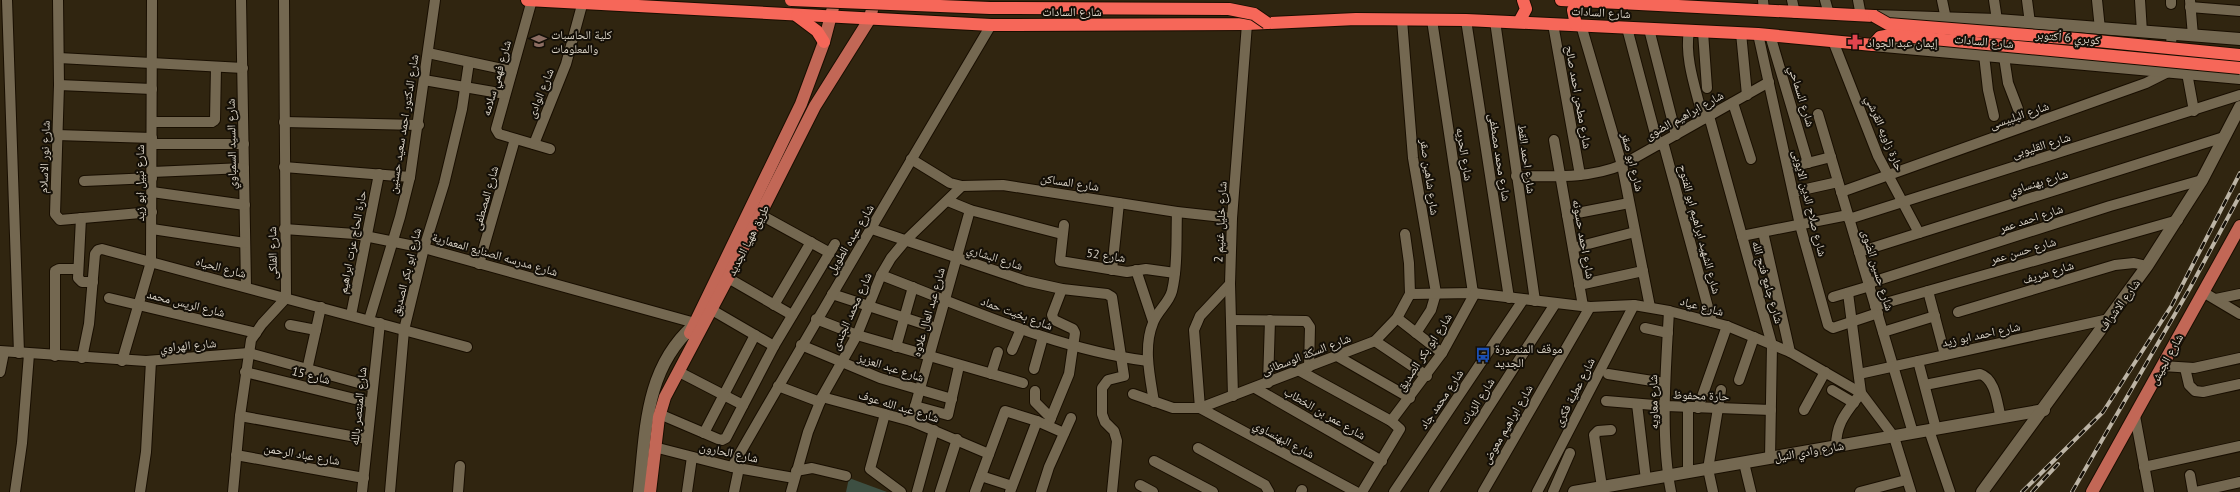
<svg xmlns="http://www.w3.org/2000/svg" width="2240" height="492" font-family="'PT Sans','Noto Naskh Arabic',sans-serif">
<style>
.green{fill:#3d4f42}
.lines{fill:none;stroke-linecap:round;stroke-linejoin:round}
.street-casing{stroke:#180e00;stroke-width:12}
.secondary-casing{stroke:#180e00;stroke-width:14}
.primary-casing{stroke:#180e00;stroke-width:14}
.highway-casing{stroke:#180e00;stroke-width:14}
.street{stroke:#746851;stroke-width:10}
.secondary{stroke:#746851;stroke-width:12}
.primary{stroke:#c26756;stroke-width:12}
.highway{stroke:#f66759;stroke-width:12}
.rail-casing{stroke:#bcb4a5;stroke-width:4}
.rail{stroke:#140f07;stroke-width:2.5;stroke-dasharray:8;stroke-linecap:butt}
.highway-bridge-casing{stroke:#180e00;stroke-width:14;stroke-linecap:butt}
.highway-bridge{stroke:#f66759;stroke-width:12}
.labels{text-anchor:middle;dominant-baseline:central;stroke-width:4;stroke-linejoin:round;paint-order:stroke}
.street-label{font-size:12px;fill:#dbd4c7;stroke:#140f07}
.poi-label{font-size:12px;fill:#dbd4c7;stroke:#140f07;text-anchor:start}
</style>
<rect width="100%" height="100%" fill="#302510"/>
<polygon class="green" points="849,478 887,492 846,492"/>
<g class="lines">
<g class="street-casing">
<g id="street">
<polyline points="7,0 19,353"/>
<polyline points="58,0 59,85 55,214 60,220 152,212"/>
<polyline points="241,0 246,287"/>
<polyline points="532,0 496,129 499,134 550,149"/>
<polyline points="1763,0 1764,11"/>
<polyline points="1792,0 1795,13"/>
<polyline points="1825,0 1829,14"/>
<polyline points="1858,0 1861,16"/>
<polyline points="1942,0 1946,19"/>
<polyline points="1994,0 1997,20"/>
<polyline points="2027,0 2030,23"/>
<polyline points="2097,0 2100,29"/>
<polyline points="2140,0 2142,32"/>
<polyline points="2171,0 2171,4"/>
<polyline points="2190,0 2193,36"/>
<polyline points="2190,7 2240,11"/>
<polyline points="1402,20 1413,158 1436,293 1431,310 1416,333"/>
<polyline points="1432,20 1473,293"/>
<polyline points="1466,20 1509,298"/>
<polyline points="1495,21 1535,301"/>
<polyline points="1247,24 1232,218 1230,284 1200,316 1194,330 1200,408 1356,492"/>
<polyline points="1553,24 1580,175"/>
<polyline points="1581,25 1622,165 1650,307"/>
<polyline points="1627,28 1658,145"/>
<polyline points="1649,29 1676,135"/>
<path d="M 1689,31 C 1684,59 1697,92 1703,119"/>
<polyline points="1703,32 1707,88"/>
<polyline points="1741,33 1747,95"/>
<polyline points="1758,34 1800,225 1828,325 1833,328 1878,313"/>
<polyline points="1770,35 1808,163"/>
<polyline points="1833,41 1878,156 1919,233"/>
<polyline points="428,53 512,71"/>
<polyline points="1984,55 1988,90 1994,116"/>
<polyline points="2004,57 2008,83 2018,109"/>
<polyline points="59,58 243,68"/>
<polyline points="2187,73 2194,111"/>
<polyline points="424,80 505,94"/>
<polyline points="59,85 152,89"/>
<polyline points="1733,103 1751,159"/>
<polyline points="1818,114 1913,433"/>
<polyline points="1709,116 1772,345 1770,458"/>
<polyline points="152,122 212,122 215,120 216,67"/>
<polyline points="284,122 419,125"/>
<polyline points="57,135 152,138"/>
<polyline points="1554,140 1583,306"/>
<polyline points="1663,142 1712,322"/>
<polyline points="152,144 244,144"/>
<polyline points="534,144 566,64 582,5"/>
<polyline points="911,159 950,183 962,186 1003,185 1177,212 1232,218"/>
<polyline points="284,167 410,177"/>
<polyline points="1788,168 1831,157"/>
<polyline points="152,172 244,168"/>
<path d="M 1516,176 C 1552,176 1588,179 1622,165 L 1769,82"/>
<polyline points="84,181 152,178"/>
<polyline points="152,192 245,205"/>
<polyline points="1793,192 1838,182"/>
<polyline points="1841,192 2146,83 2168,72 2172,34"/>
<polyline points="948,201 970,210 1062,234"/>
<polyline points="761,215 830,253"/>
<polyline points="1567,215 1629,203"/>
<polyline points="81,218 78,278 82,282 93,282"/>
<polyline points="1849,219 2240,95"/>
<polyline points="1064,225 1060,261 1127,272 1146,269 1175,273"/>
<polyline points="152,229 245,243"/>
<polyline points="284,229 355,234 424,248 695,323"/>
<polyline points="872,229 1026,281 1062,289 1107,294 1112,297 1124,376 1108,380 1102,388 1102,414 1105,422 1114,431 1117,441 1112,492"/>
<polyline points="1763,232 1790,352"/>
<polyline points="1742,236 1848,215"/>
<polyline points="1573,248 1635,232"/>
<polyline points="1859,252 2224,137"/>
<polyline points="479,264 515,139"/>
<polyline points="1112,270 1119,203"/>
<polyline points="1136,270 1153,321"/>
<path d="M 881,275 C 968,308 1055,349 1148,361"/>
<polyline points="728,278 792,315"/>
<polyline points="1869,283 2110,206 2202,180"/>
<polyline points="1230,284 1233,396"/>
<polyline points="1579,285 1643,271"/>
<polyline points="1928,291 1945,355"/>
<polyline points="2203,292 2240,314"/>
<polyline points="832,294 936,328"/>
<polyline points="1410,294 1473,293 1590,307 1634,305 1669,311 1727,326 1790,352 1861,393 1894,437 1911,492"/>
<polyline points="1833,297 1870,286"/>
<polyline points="109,298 256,333"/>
<polyline points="2216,299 2240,294"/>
<polyline points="774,305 811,242"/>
<polyline points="1875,306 2178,220"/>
<polyline points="712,310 774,346"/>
<path d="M 1669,311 C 1666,368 1660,437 1671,492"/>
<polyline points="1958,312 2115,265 2134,263 2147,266"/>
<polyline points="351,315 379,174"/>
<polyline points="1397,318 1442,353"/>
<polyline points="816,319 857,335 1023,383"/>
<polyline points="369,320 400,217 410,177 435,0"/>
<polyline points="1231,320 1306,321 1310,327 1309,367"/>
<polyline points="290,325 316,330"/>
<polyline points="1645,328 1668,333"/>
<polyline points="1883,332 1935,316"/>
<polyline points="1375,341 1427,376"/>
<polyline points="801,345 880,378 952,399"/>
<polyline points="896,347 913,287"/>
<polyline points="1012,350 1021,329"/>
<polyline points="0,351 146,361 249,353 373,387"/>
<polyline points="55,356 55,271 59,269 78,269"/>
<polyline points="1337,356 1410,398"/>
<polyline points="82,358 89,324 95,254 98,250 102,249 467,347"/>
<polyline points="122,361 151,262 152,0"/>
<polyline points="1918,361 1936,429"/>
<polyline points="2162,366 2194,368 2240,358"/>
<polyline points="2185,368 2189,385 2195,391 2203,392 2240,384"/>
<polyline points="1034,369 1043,337"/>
<polyline points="307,370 321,307"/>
<polyline points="1300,371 1391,421 1400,429 1362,492"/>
<polyline points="0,372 4,352"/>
<polyline points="245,372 371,403"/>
<polyline points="683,374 743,405"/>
<polyline points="991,374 998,352"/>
<polyline points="1608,374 1665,383"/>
<polyline points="1859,374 2109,319"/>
<polyline points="1739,380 1754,337"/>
<polyline points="1268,383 1270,320"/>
<path d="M 1925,385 L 1980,374 C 1996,379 1997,404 2001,418"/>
<polyline points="778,386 820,402"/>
<polyline points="1255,388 1382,461"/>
<polyline points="1832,390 1854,403"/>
<polyline points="1035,391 1035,402 1051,418"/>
<polyline points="1133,394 1173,408 1200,408 1375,341 1397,318 1410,294 1409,263 1405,234"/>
<polyline points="822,397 911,421 989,454"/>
<polyline points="1606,401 1666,406 1771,410"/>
<path d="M 1154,402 C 1150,377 1143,347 1153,323 C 1157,311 1169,303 1172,291 C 1178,266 1176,238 1177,212"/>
<polyline points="1637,404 1646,480"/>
<polyline points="915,406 948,415 959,366"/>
<polyline points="1688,407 1688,472"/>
<polyline points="1698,408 1727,326"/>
<polyline points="1804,410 1825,372"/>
<polyline points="885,414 870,469 901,492"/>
<polyline points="240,416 367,439"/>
<polyline points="664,416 718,439 722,440 726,438 774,346 835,244"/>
<polyline points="2135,416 2149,492"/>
<polyline points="911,421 970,210"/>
<polyline points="1391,421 1442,353 1475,293"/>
<polyline points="1048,425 1069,374 1075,333 1073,329 1054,320 1052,315 1062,289"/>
<polyline points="1929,430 1950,492"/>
<polyline points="704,433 755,335"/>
<path d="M 1836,447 C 1836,422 1847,412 1861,393 L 1848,293"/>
<polyline points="658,448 732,467 794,478"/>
<polyline points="1198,448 1265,485 1269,492"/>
<polyline points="236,455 364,478"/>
<polyline points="1154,461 1213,492"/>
<polyline points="1744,463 1751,492"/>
<path d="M 732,467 C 817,319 904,172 991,25"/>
<polyline points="2144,467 2240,446"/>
<polyline points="796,471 812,468 846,476"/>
<polyline points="2190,475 2193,492"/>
<polyline points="981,476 1012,486"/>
<polyline points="1140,485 1153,492"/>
<polyline points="1602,487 1594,435 1598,431 1611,430"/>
<polyline points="15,492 22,443 29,354"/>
<polyline points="140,492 146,452 151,361"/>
<polyline points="233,492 240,416 251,340 262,324 286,298 284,0"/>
<polyline points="362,492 380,323"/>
<polyline points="390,492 404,330 424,248 444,184 462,109 469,62"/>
<polyline points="458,492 460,466"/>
<polyline points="687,492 692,457"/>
<polyline points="734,492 739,468"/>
<polyline points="791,492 808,432 822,397 857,335 881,275 891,258 906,240 962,186"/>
<polyline points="917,492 934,430"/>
<polyline points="940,492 957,439"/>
<polyline points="975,492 1005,411 1037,421 1064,433"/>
<polyline points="1010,492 1037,421"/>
<polyline points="1041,492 1049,467 1071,418"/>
<polyline points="1301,492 1302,490"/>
<polyline points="1394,492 1523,300"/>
<polyline points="1434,492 1555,304"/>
<polyline points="1483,492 1590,307"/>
<polyline points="1537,492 1634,305"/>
<polyline points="1553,492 1570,453"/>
<polyline points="1713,492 1708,469 1721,390"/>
<polyline points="1860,492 1906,480"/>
<polyline points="2196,492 2240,482"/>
</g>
</g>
<g class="secondary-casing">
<g id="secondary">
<polyline points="1874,16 1997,20 2240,39"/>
<polyline points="1873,45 2240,78"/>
<path d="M 639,492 C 646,432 644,370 693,326"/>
<polyline points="1574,492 2044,410"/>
<polyline points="1982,492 2147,266 2202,180 2240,107"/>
</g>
</g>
<g class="primary-casing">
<g id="primary">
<polyline points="690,333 801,104 824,42 835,0"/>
<polyline points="650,492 659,417 665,397 728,278 815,106 869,20 875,0"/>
<polyline points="2092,492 2240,226"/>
</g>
</g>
<g class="highway-casing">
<g id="highway">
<polyline points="527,0 991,25 1247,24 1356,19 1466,20 1758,34 1873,45"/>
<polyline points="1561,0 1874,16"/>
<polyline points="797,16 817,31 824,42"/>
<polyline points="1519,22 1526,9 1523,0"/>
<polyline points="1576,25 1573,10 1581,1"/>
</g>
</g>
<use href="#street" class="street"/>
<use href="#secondary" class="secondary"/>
<use href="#primary" class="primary"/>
<use href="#highway" class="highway"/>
<g class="rail-casing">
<g id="rail">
<polyline points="2022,492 2103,412 2172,305 2240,173"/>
<polyline points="2032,492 2058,464"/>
<polyline points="2072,492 2190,288 2240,195"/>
</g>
</g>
<use href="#rail" class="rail"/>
<g class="highway-bridge-casing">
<g id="highway-bridge">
<polyline points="791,0 990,8 1229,9 1254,14 1267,23"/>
<polyline points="1874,16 1888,24 2077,39 2240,55"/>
<polyline points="1873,45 1880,37 1891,35 2240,68"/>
</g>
</g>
<use href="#highway-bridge" class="highway-bridge"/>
</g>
<defs>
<g id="university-bare" transform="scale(1.2)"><path d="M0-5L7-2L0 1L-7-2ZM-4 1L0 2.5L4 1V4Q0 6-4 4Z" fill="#8d6e63" stroke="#140f07" stroke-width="2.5" paint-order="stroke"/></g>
<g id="pharmacy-bare" transform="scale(1.2)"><path d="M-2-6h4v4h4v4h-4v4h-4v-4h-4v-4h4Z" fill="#e0444e" stroke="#140f07" stroke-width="2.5" paint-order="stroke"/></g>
<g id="bus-bare" transform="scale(1.2)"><path d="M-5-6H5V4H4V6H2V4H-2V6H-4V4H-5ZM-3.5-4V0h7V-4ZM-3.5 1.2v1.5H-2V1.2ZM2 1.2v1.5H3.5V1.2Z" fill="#1a4fb4" stroke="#140f07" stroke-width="2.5" paint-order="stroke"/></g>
</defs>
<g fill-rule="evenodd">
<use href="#university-bare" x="539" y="41"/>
<use href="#pharmacy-bare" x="1855" y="42"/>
<use href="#bus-bare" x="1483" y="355"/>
</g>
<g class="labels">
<g class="street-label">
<text x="1072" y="11">شارع السادات</text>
<text transform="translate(1601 12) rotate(3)">شارع السادات</text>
<text transform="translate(2068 37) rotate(5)">كوبري 6 أكتوبر</text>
<text transform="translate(1984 41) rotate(5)">شارع السادات</text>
<text transform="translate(496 78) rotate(-74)">شارع فهمي سلامه</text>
<text transform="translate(540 93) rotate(-68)">شارع الوادى</text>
<text transform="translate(1802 96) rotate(73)">شارع السماحي</text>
<text transform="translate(1579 97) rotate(80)">شارع مطحن احمد صالح</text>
<text transform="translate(1684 115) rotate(-29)">شارع ابراهيم الضوى</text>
<text transform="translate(2019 115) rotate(-19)">شارع البلبيسى</text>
<text transform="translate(403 124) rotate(-81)">شارع الدكتور احمد سعيد حسنين</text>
<text transform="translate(1885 133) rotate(67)">حارة زاويه القرشي</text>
<text transform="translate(231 144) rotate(-91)">شارع السيد السمباوي</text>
<text transform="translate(2041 145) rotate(-17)">شارع القليوبى</text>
<text transform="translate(1465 154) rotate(81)">شارع الحريه</text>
<text transform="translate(44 157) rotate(-88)">شارع نور الاسلام</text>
<text transform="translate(1500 157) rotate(81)">شارع محمد مصطفى</text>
<text transform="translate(1527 159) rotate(82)">شارع احمد القط</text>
<text transform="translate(1633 162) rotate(76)">شارع ابو صقر</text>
<text transform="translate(1430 177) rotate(82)">شارع شاهين صقر</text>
<text transform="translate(1070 182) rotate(9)">شارع المساكن</text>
<text transform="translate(2038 182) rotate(-17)">شارع بهنساوي</text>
<text transform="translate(139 183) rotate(-90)">شارع نبيل ابو زيد</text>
<text transform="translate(485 198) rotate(-74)">شارع المصطفى</text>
<text transform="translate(1810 203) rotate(76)">شارع صلاح الدين الايوبى</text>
<text transform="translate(2031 218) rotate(-18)">شارع احمد عمر</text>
<text transform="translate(1220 222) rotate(-87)">شارع خليل غنيم 2</text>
<text transform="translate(1700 229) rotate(75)">شارع الشهيد ابراهيم ابو الفتوح</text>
<text transform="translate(850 239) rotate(-59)">شارع عبده الطويل</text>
<text transform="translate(1584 239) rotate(80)">شارع احمد حسونه</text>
<text transform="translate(748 240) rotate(-63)">طريق ههيا الجديد</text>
<text transform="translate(352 242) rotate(-79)">حارة الحاج عزت ابراهيم</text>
<text transform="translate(2023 250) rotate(-16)">شارع حسن عمر</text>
<text transform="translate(272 253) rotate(-91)">شارع الفلكى</text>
<text transform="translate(495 254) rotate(16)">شارع مدرسه الصنايع المعمارية</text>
<text transform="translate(1106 255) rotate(8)">شارع 52</text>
<text transform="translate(995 257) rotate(18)">شارع البشاري</text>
<text transform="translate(221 267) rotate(15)">شارع الحياه</text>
<text transform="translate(1878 270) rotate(73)">شارع حسين الضوى</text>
<text transform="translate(406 272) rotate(-76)">شارع ابو بكر الصديق</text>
<text transform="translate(2048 272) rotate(-17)">شارع شريف</text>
<text transform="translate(1768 282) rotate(74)">شارع جامع فتح الله</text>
<text transform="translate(186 303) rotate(14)">شارع الريس محمد</text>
<text transform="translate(2119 305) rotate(-54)">شارع الاشراف</text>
<text transform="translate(1702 306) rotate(15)">شارع عياد</text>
<text transform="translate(851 311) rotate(-66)">شارع محمد الجندى</text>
<text transform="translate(928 312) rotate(-74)">شارع عبد العال علاوه</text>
<text transform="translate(1017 313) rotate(20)">شارع بخيت حماد</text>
<text transform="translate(1981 334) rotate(-12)">شارع احمد ابو زيد</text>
<text transform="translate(188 345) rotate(-5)">شارع الهراوي</text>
<text transform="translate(1424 352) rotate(-57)">شارع ابو بكر الصديق</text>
<text transform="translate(1306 354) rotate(-21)">شارع السكة الوسطانى</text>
<text transform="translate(2166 359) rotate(-61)">شارع الجيش</text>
<text transform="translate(891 367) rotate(18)">شارع عبد العزيز</text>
<text transform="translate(311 375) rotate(14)">شارع 15</text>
<text transform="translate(1574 392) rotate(-63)">شارع عطية فكرى</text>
<text transform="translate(1701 395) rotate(2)">حارة محفوظ</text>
<text transform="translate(1441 399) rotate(-56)">شارع محمد جاد</text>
<text transform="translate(1477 401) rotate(-57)">شارع الزيات</text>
<text transform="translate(1653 402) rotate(-91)">شارع معاويه</text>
<text transform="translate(358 406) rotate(-84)">شارع المنتصر بالله</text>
<text transform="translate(899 406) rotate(17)">شارع عبد الله عوف</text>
<text transform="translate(1325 413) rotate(30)">شارع عمر بن الخطاب</text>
<text transform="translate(1507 424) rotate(-60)">شارع ابراهيم معوض</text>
<text transform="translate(1284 439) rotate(28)">شارع البهنساوي</text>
<text transform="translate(1809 451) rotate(-10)">شارع وادي النيل</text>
<text transform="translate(729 452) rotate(12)">شارع الحارون</text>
<text transform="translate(302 454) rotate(10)">شارع عباد الرحمن</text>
</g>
<g class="poi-label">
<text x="551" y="34">كلية الحاسبات<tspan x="551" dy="14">والمعلومات</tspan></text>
<text x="1867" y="42">إيمان عبد الجواد</text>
<text x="1495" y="348">موقف المنصورة<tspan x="1495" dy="14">الجديد</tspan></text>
</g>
</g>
</svg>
